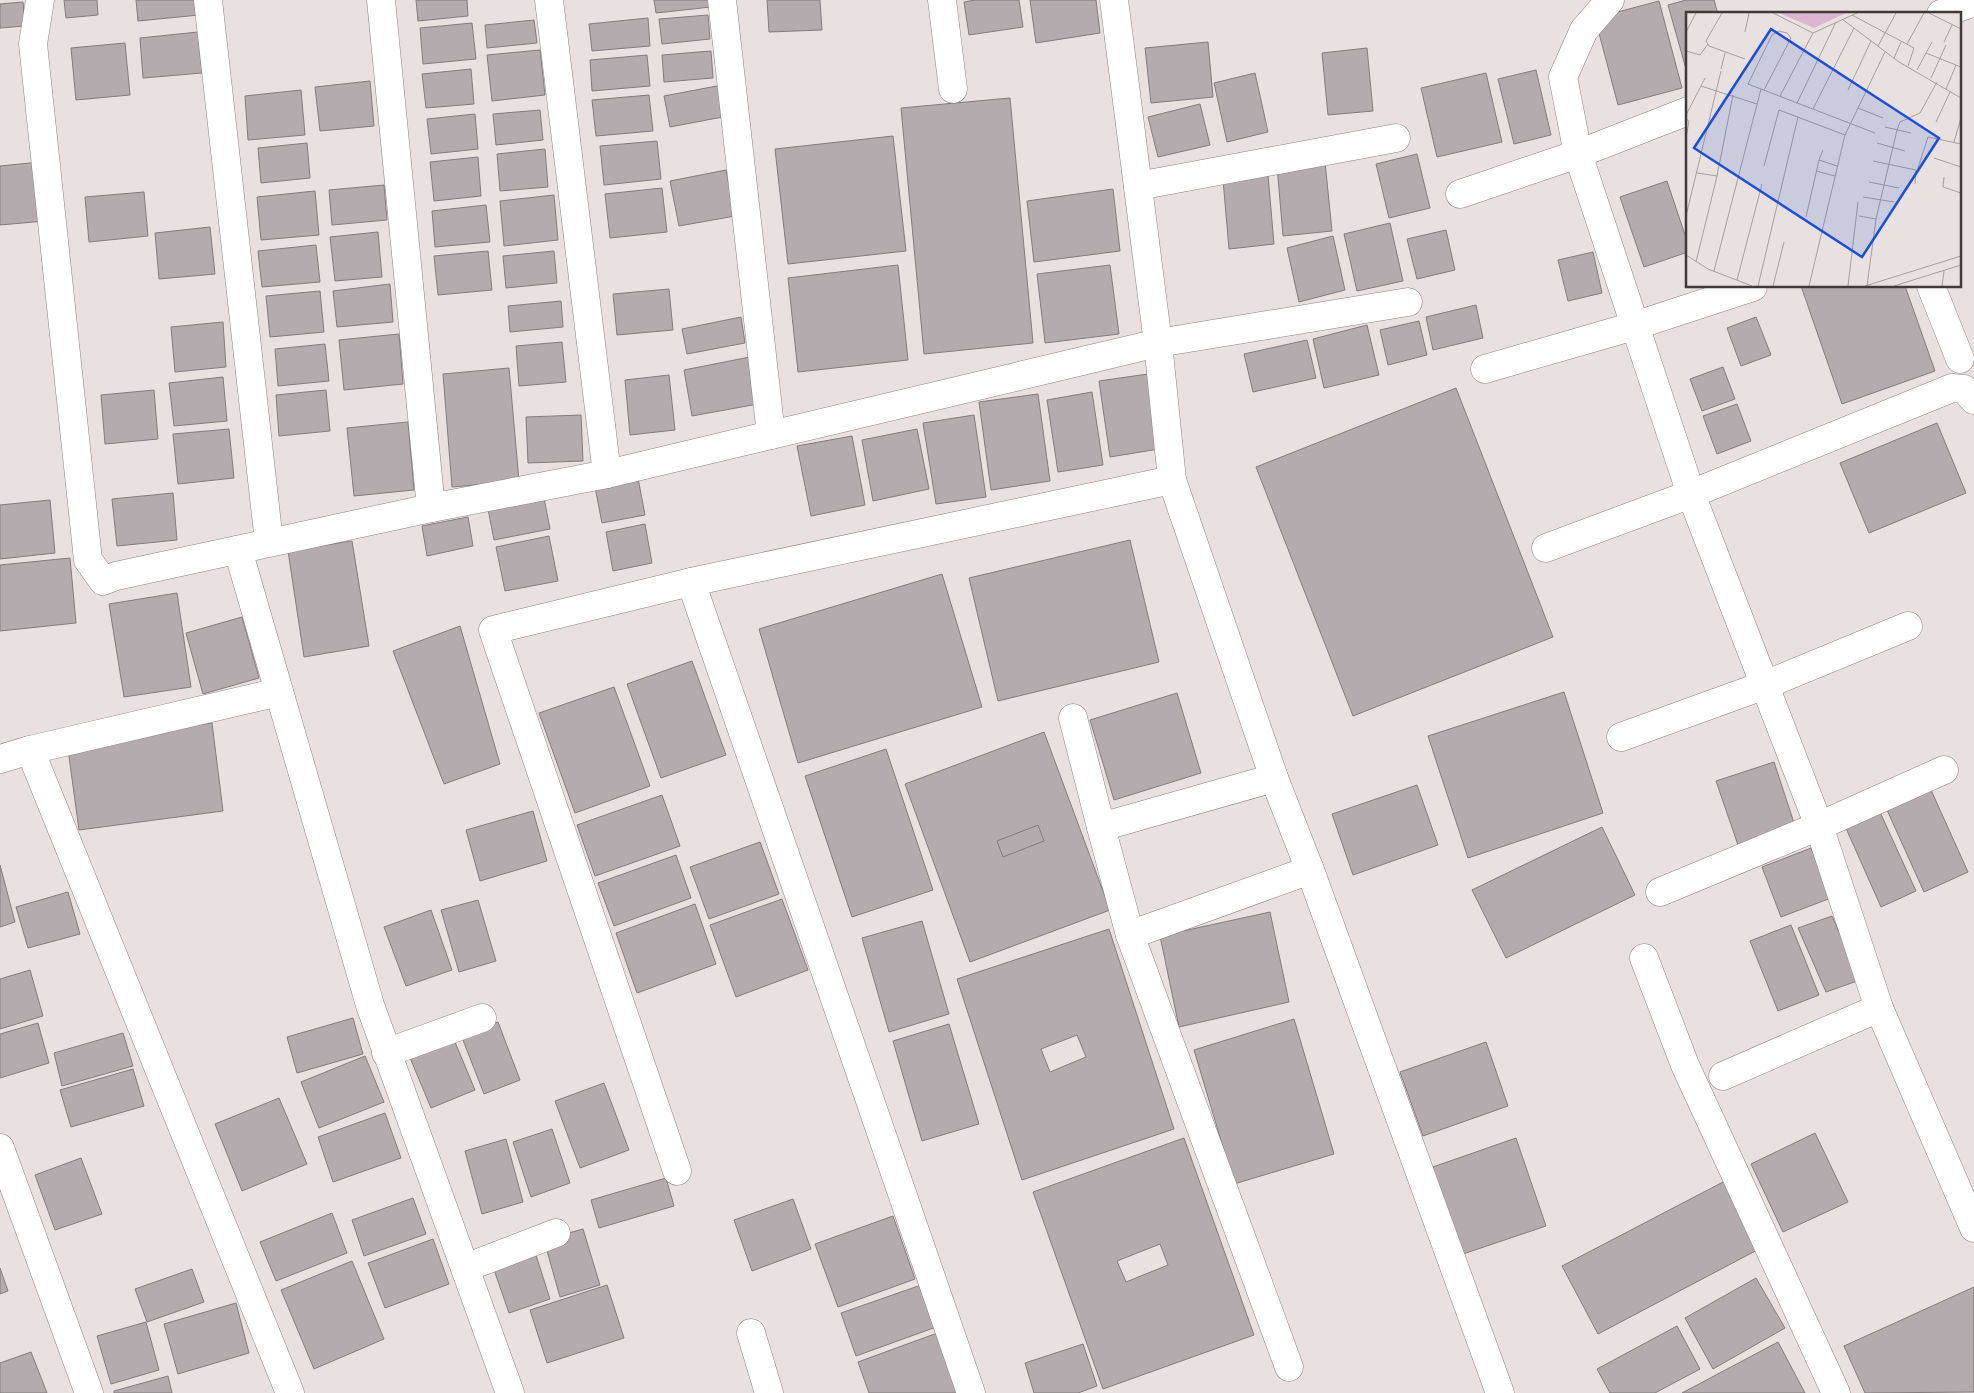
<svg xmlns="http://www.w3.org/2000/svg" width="1974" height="1393" font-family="'Roboto Condensed',sans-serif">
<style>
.building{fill:#b3abad;stroke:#837c7d;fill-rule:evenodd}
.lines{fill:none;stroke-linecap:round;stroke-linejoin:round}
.minor-casing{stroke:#8a8382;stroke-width:29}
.minor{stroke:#fff;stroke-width:28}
.inset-road{fill:none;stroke:#a59f9d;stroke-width:1}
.view{fill:#1d4ed8;fill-opacity:0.15;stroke:#1d4ed8;stroke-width:2.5}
.inset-edge{fill:none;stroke:#3f3b3b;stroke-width:2.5}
</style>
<rect width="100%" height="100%" fill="#e9e1df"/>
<g class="building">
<polygon points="64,0 97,0 98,15 66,18"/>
<polygon points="136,0 198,0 199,15 138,21"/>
<polygon points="416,0 467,0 468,16 418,21"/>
<polygon points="654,0 710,0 711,7 656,13"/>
<polygon points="767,0 820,0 822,30 769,32"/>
<polygon points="975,0 1019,0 1023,27 969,35 964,2"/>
<polygon points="1030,0 1096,0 1100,33 1036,43"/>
<polygon points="1686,0 1714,0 1718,14 1688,14 1688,76 1668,5"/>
<polygon points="1659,1 1682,88 1618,105 1595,18"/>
<polygon points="23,2 25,26 0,28 0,4"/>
<polygon points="708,15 710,39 662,44 659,19"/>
<polygon points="648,18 650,46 592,51 589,24"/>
<polygon points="534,20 537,43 487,48 485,25"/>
<polygon points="472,23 476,59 423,64 420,28"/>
<polygon points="198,32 202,73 143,78 140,38"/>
<polygon points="1208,42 1213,97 1151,103 1145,48"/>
<polygon points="125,43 130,95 76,100 71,48"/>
<polygon points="1367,48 1373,111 1328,115 1322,53"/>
<polygon points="540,50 545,95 492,101 487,55"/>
<polygon points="711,51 713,78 664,82 662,55"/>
<polygon points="647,55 650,86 592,91 590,60"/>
<polygon points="471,69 474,104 426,108 422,74"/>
<polygon points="1536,70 1551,135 1514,144 1498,79"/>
<polygon points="1255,73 1268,132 1227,142 1214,83"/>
<polygon points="1486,73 1502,142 1437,157 1421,88"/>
<polygon points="370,81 374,126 320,131 315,87"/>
<polygon points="722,85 728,116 670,127 664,96"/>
<polygon points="301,90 305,135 248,140 245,96"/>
<polygon points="649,95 653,131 596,136 592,100"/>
<polygon points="1010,98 1033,343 924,354 901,108"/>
<polygon points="1200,104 1210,145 1158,157 1148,117"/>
<polygon points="540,110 543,140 496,145 493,114"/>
<polygon points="475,114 478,149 431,154 427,119"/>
<polygon points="893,136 906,251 788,264 775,149"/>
<polygon points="657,141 661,179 604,185 600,146"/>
<polygon points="307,143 310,178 261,183 258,148"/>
<polygon points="545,149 548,187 500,191 497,154"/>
<polygon points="1417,154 1430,208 1389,218 1376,164"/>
<polygon points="478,157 481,196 434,201 430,162"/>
<polygon points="40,162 45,221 0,225 0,166"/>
<polygon points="1325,162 1332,231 1283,236 1277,166"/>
<polygon points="726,170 735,216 679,226 670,181"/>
<polygon points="1268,175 1274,244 1229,249 1223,180"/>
<polygon points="1667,181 1688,244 1688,252 1644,267 1620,197"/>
<polygon points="384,185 387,220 332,225 329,190"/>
<polygon points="662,188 667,232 610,238 605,194"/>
<polygon points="1113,189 1120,251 1034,262 1027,201"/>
<polygon points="315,191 319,235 261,240 257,197"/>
<polygon points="144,192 148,236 89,242 85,197"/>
<polygon points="554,195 558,240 504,246 500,201"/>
<polygon points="486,205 490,242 435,247 432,211"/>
<polygon points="1390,223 1403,281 1357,291 1344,234"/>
<polygon points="210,227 215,274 159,279 155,233"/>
<polygon points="1446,230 1455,270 1417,279 1407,239"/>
<polygon points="378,232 382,277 335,281 330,237"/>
<polygon points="1333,236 1345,290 1299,302 1287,248"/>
<polygon points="316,245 320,282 262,287 258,251"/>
<polygon points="488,251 492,290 438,295 434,256"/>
<polygon points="554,251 557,283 506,288 503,256"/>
<polygon points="1593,252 1602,293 1568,301 1558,260"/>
<polygon points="898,265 908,360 798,372 788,278"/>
<polygon points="1110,265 1119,334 1045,343 1037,274"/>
<polygon points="390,284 393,322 337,327 333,291"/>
<polygon points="1801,286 1905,286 1935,371 1842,404"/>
<polygon points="669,289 673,330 617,335 613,294"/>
<polygon points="320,291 324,332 270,337 266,296"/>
<polygon points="561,301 563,327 510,332 508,306"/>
<polygon points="1476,305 1483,338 1433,350 1426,317"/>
<polygon points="741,317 745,343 687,354 682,329"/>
<polygon points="1756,317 1771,355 1741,366 1727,328"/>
<polygon points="1419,321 1427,355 1388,365 1380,330"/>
<polygon points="223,322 226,367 175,372 171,327"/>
<polygon points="1367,325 1379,375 1324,388 1313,339"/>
<polygon points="399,334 403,384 344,390 339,340"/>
<polygon points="1307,340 1316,378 1253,392 1244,354"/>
<polygon points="562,342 566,382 519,386 516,346"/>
<polygon points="325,344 329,381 278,386 275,349"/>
<polygon points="750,357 758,404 692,416 684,370"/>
<polygon points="1723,367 1735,399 1702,411 1690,379"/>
<polygon points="509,368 519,481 452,487 443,374"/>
<polygon points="1148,374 1159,449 1110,457 1099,381"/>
<polygon points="669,375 675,430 630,435 625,380"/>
<polygon points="223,377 227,421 174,426 169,383"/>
<polygon points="1456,388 1553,637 1353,716 1256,467"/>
<polygon points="154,390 158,439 105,444 101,395"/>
<polygon points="326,390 330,431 279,436 276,395"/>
<polygon points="1092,392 1103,465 1058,472 1047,400"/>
<polygon points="1038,394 1050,481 991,490 979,402"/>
<polygon points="1737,404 1751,441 1717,454 1703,416"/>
<polygon points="581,415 583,461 528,463 526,417"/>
<polygon points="974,415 986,497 936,504 923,423"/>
<polygon points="408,422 414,490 354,496 347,428"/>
<polygon points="1937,423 1966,493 1869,533 1840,463"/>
<polygon points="229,429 234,478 178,484 173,434"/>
<polygon points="917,429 929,489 873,501 862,440"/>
<polygon points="852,436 865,505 811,516 797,446"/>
<polygon points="638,478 645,515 602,523 595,487"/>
<polygon points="173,493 177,540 117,546 112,499"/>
<polygon points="544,498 550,529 494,540 488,509"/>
<polygon points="50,500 55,553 0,559 0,505"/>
<polygon points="468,517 473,546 427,556 422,526"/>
<polygon points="645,524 652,563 613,571 606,532"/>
<polygon points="549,536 558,581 505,591 496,547"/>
<polygon points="1130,540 1159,662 998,701 969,578"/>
<polygon points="352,541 369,646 304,657 288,551"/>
<polygon points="70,558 76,623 0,631 0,565"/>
<polygon points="942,574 982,707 798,763 759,629"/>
<polygon points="177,593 191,687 124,697 109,604"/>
<polygon points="242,617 259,678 203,694 186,633"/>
<polygon points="460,626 500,764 444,784 393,651"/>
<polygon points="692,661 726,755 661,778 627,684"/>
<polygon points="614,687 650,786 575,813 539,713"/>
<polygon points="1564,692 1603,813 1468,858 1428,736"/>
<polygon points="1177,693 1201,773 1114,800 1090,720"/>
<polygon points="212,723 223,811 79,830 67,742"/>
<polygon points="1044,732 1110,910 970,962 905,784"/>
<polygon points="886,749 933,890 852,917 805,776"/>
<polygon points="1774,762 1795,826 1738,845 1716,781"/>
<polygon points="1417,785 1438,845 1353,875 1332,814"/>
<polygon points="1931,790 1968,872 1924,892 1887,810"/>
<polygon points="662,795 680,846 595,876 577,825"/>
<polygon points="1879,810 1916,891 1881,907 1845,826"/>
<polygon points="533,811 547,861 480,881 466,830"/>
<polygon points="1038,825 1044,841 1003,857 997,841"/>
<polygon points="1602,827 1635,895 1506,958 1472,890"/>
<polygon points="760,842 779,894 709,919 690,867"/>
<polygon points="1811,848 1831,898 1781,917 1762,867"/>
<polygon points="676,855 691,898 614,926 598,883"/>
<polygon points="0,865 15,922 0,927"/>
<polygon points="68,892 80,934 28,948 16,907"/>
<polygon points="782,899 808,970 736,997 710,925"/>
<polygon points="478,900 496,961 459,972 441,910"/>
<polygon points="695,904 716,964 637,993 616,933"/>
<polygon points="431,910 452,970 406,986 384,927"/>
<polygon points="1270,912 1289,1002 1179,1027 1160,936"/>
<polygon points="1832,916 1860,980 1826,992 1798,928"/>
<polygon points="922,921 949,1014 889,1032 862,938"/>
<polygon points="1791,925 1819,995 1778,1011 1750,941"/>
<path d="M 1109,929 L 1174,1129 L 1022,1180 L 957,979 ZM 1077,1035 L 1086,1057 L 1050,1072 L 1041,1049 Z"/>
<polygon points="30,970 43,1016 0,1029 0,979"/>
<polygon points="353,1018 363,1054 297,1073 287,1037"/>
<polygon points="1294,1019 1334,1154 1234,1184 1194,1050"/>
<polygon points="498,1022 520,1080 484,1094 461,1035"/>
<polygon points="38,1023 49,1063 0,1078 0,1034"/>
<polygon points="949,1024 979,1124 922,1141 893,1041"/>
<polygon points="123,1033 133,1066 62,1086 54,1053"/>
<polygon points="452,1035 475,1090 431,1108 408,1053"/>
<polygon points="1486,1042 1508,1106 1423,1136 1400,1072"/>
<polygon points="365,1056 384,1102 319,1128 301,1082"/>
<polygon points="133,1069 144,1106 71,1127 60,1090"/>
<polygon points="604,1083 629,1150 580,1168 555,1101"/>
<polygon points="279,1098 307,1164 242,1191 215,1124"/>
<polygon points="385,1113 401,1158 333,1182 318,1137"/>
<polygon points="552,1129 570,1183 531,1197 513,1142"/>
<polygon points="1815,1133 1848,1202 1783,1232 1751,1164"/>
<path d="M 1184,1138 L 1254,1335 L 1103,1389 L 1033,1192 ZM 1160,1244 L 1168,1265 L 1126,1282 L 1117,1261 Z"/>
<polygon points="1516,1138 1546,1226 1460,1255 1430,1168"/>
<polygon points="506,1139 523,1202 482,1214 465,1151"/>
<polygon points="81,1158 102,1214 55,1230 35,1175"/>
<polygon points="666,1178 674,1206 599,1228 591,1200"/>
<polygon points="1725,1181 1761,1248 1598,1334 1562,1266"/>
<polygon points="413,1198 426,1234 364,1256 352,1220"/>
<polygon points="793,1199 811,1249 752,1271 734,1220"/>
<polygon points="332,1213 347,1253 276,1281 260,1242"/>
<polygon points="893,1216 915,1279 838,1307 815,1244"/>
<polygon points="583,1229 600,1285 560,1297 544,1240"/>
<polygon points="433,1239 449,1284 385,1308 368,1263"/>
<polygon points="534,1249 550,1299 509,1313 492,1264"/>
<polygon points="352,1261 384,1339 314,1369 281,1290"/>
<polygon points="0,1268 8,1291 0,1294"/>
<polygon points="192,1269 204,1302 147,1322 135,1289"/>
<polygon points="1756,1278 1785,1328 1713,1369 1685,1318"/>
<polygon points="924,1284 939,1326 856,1356 841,1313"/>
<polygon points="607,1285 624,1338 547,1363 530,1310"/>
<polygon points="1974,1287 1974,1392 1865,1393 1844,1346"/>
<polygon points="236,1303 249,1353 178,1374 164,1324"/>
<polygon points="146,1322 159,1370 111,1384 97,1336"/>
<polygon points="1677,1326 1700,1369 1655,1393 1610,1393 1597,1369"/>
<polygon points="940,1332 962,1393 869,1393 858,1362"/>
<polygon points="1778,1342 1805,1393 1682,1393"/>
<polygon points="1083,1344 1097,1386 1078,1393 1034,1393 1025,1363"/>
<polygon points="31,1352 47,1393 0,1393 0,1363"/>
<polygon points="168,1376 172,1393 114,1393 114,1391"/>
</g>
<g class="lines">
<g class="minor-casing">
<g id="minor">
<polyline points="40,0 33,44 88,560 103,581 116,576 431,508 607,474 1158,343 1408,302"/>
<polyline points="208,0 269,542"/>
<polyline points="381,0 431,508"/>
<polyline points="549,0 607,474"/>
<polyline points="722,0 771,435"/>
<polyline points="942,0 953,89"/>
<polyline points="1114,0 1158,343 1172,480 1274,778 1310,870 1500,1393"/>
<polyline points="1610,0 1584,30 1563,77 1578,154 1691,494 1819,826 1879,1008 1974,1228"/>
<polyline points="1941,14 1974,2"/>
<polyline points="1138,186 1396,138"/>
<polyline points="1460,194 1578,154 1688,111"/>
<polyline points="1931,286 1960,359"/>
<polyline points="1485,369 1634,326 1753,287"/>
<polyline points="1546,548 1691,494 1952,388 1964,389 1974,400"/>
<polyline points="238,550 370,1005 510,1393"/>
<polyline points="691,582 971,1393"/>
<polyline points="1073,718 1101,827 1274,778"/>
<polyline points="1621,737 1765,685 1908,626"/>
<polyline points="30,750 290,1393"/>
<polyline points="0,759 30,750 279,692"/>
<polyline points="1101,827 1130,935 1289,1367"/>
<polyline points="1660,892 1819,826 1944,770"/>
<polyline points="1130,935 1310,870"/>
<polyline points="1644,958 1685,1065 1836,1393"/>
<polyline points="386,1053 482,1018"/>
<polyline points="1723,1076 1879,1008"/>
<polyline points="0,1148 89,1393"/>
<polyline points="677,1171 493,630 691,582 1172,480"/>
<polyline points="465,1268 556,1233"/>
<polyline points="751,1333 769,1393"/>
</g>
</g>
<use href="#minor" class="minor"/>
</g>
<g transform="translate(1686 12)">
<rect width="275" height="275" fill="#e9e1df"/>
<path d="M 93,1 L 160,1 L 128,16 Z" fill="#dbb6d0"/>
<path class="inset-road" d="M 36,1 L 20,29 L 23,34 L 59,47M 87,1 L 127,21M 243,1 L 275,17M 166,3 L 228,36 L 222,54M 156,7 L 213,50 L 275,86M 0,20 L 10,1M 59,20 L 63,1M 246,30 L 240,41 L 275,55M 258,30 L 266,13M 221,32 L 238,1M 192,34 L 210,1M 0,39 L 14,43 L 22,32M 208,46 L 215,30M 35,57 L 39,41M 231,58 L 240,41M 19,66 L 15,74 L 71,92M 245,66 L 260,33M 260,77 L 270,53M 78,78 L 105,26 L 101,21 L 93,19 L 86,23 L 62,72 L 189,121M 162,78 L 185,29M 94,84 L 127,21 L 171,1M 111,91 L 150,10M 172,96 L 197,106M 127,97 L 168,16M 0,103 L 15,74M 0,107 L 3,109 L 0,126M 250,110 L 264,80M 199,115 L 225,121M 268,130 L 275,106M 191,131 L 219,139M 137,138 L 133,148 L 151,154M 248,146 L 275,155M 187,149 L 230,158 L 229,172M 78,154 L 93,98 L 159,123M 232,156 L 242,125 L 275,132M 130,159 L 149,164M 11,161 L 31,164 L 47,83M 258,165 L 257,175 L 275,181M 183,170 L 213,176M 177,185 L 208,190M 0,204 L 35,59M 173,204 L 190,207M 120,205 L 133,148M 0,243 L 22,257 L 66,274M 10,250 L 31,164M 28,259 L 75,77M 51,268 L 76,172M 72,274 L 112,105M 87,274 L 98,230M 123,274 L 159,123 L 199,40M 162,274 L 172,190M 179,274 L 275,244M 181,274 L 190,207 L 211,118 L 214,110 L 234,101 L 251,70M 208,274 L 275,253M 256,274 L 258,259"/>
<path class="view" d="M 85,17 L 253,126 L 176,245 L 8,136 Z"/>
<rect width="275" height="275" class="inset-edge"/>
</g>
</svg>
